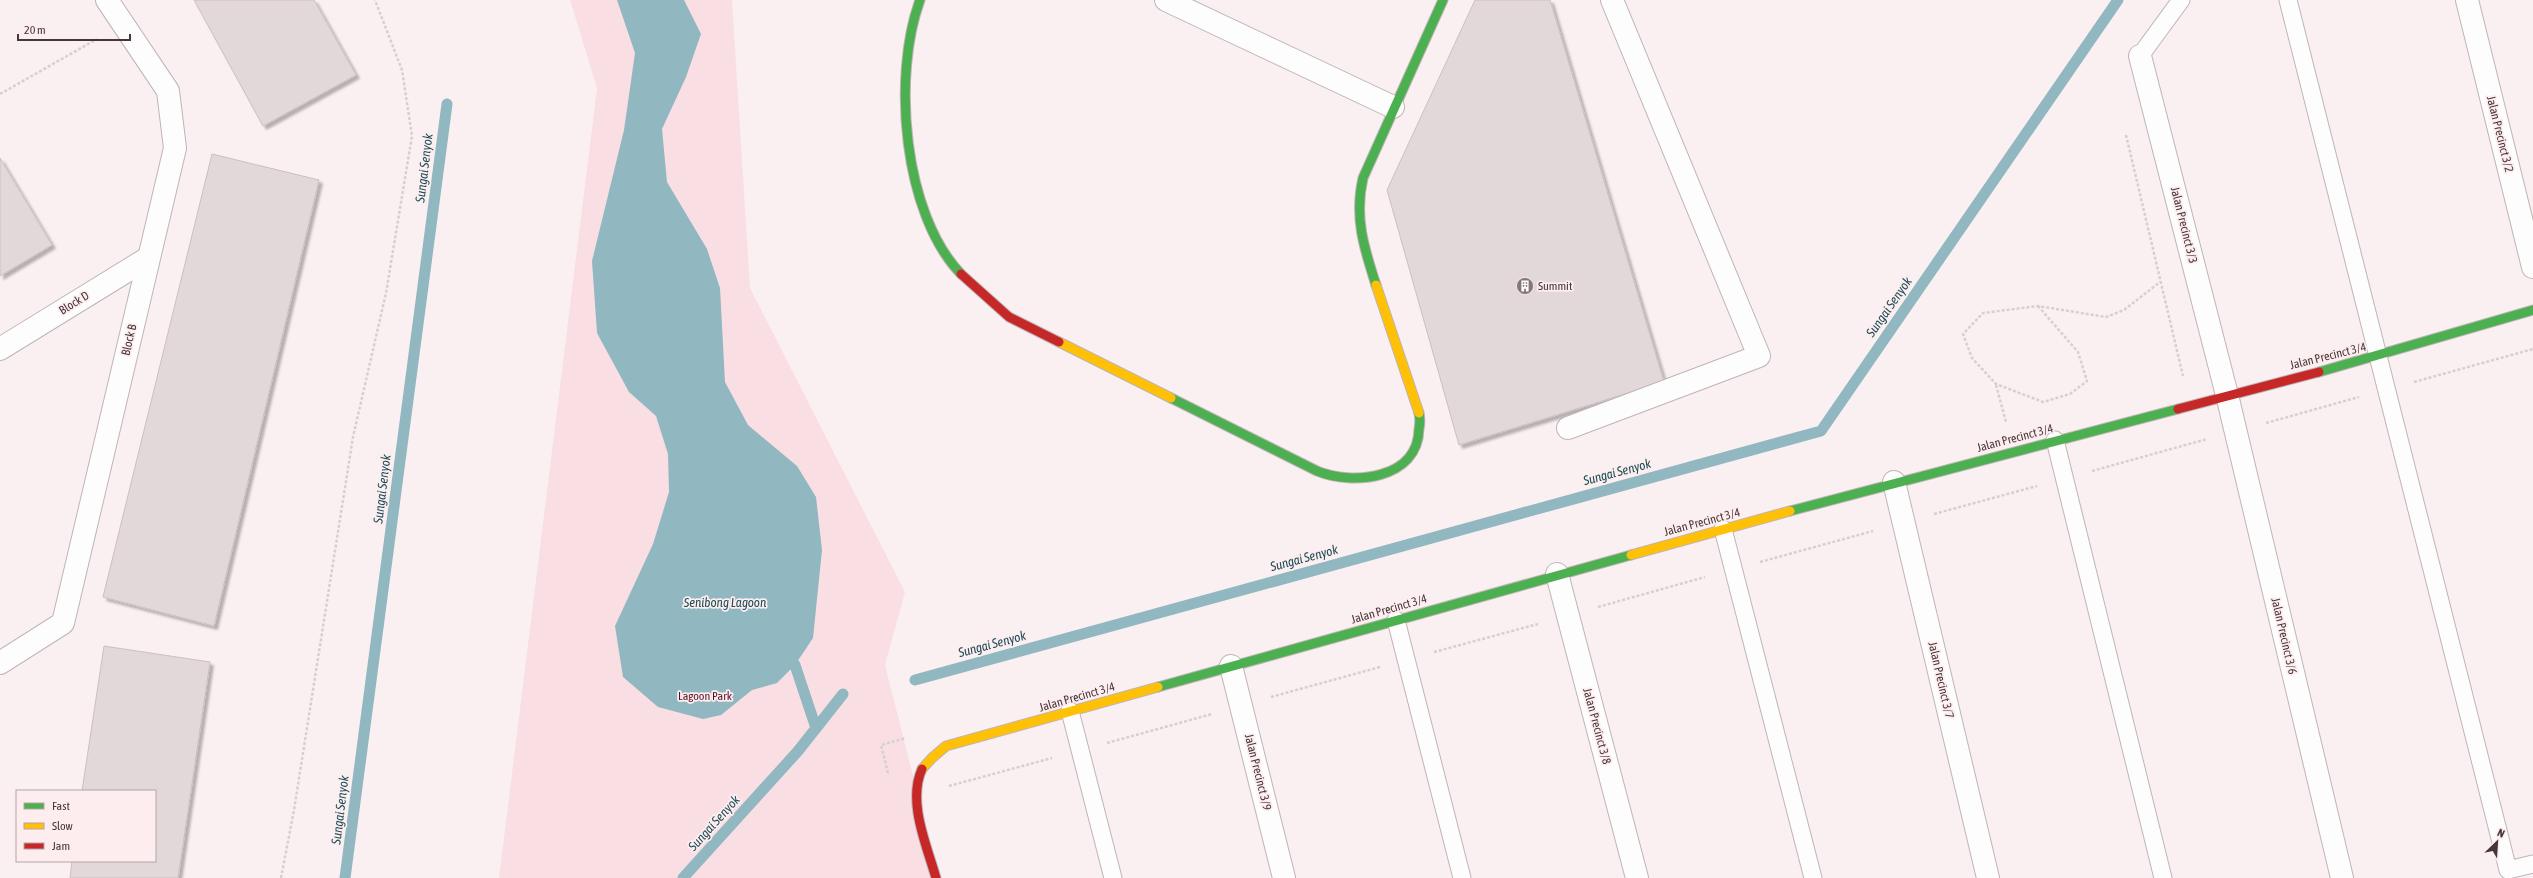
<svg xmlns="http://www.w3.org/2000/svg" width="2533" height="878" font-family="'Asap Condensed',sans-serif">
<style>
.green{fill:#f9dfe3}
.water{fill:#91b7c0}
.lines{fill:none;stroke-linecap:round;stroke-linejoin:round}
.stream{stroke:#91b7c0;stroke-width:11}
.building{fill:#e2d7d9;stroke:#cbbfc1;filter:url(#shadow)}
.lane-casing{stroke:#bfb4b6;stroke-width:19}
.street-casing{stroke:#bfb4b6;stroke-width:24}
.fast-casing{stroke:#bfb4b6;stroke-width:11}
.slow-casing{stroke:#bfb4b6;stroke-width:11}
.jam-casing{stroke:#bfb4b6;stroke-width:11}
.path{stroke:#d5d0d0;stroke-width:2.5;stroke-dasharray:3 2;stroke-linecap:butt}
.lane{stroke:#fefdfd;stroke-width:17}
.street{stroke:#fefdfd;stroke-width:22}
.fast{stroke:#4caf50;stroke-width:9}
.slow{stroke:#ffc107;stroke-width:9}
.jam{stroke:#c62828;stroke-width:9}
.labels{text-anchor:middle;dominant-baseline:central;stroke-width:3.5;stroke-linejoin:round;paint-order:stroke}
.street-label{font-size:12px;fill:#463638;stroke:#fdedef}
.poi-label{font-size:12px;fill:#463638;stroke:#fdedef;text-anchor:start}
.park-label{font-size:12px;fill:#531526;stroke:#fdedef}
.water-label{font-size:13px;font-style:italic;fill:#1a4d57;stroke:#fdedef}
</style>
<defs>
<filter id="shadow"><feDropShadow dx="3.5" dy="3.5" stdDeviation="1" flood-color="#0004"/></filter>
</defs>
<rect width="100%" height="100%" fill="#faf0f2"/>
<polygon class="green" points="570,0 732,0 750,288 905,592 885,665 939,878 499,878 597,88"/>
<polygon class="water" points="617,0 684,0 701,34 686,77 662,129 667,182 707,249 720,288 725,382 748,425 797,466 816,497 822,550 813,638 795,665 777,683 752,690 721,715 703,719 658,707 623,677 615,626 653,544 669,492 668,454 656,416 629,392 597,333 592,261 624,130 635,53"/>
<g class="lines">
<g class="stream">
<polyline points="795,665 816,728"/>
<polyline points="915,680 1821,431 2118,0"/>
<polyline points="345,878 447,104"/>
<polyline points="683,878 798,751 843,694"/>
</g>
</g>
<g class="building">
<polygon points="194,0 314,0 356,75 263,126"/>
<polygon points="1475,0 1550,0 1664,382 1459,445 1387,190"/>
<polygon points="212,154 319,180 214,626 103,597"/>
<polygon points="0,158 52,245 0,276"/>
<polygon points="104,646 210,662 178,878 70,878 72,861 155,861 155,791 82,791"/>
</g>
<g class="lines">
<g class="lane-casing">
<g id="lane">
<polyline points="2288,0 2508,870 2533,864"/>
<polyline points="2140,56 2181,0"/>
<polyline points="2055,440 2163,878"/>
<polyline points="1723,529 1813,878"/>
<polyline points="1396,620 1462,878"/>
<polyline points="1070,711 1113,878"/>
</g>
</g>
<g class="street-casing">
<g id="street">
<polyline points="1166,0 1393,107"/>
<polyline points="2467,0 2533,267"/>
<polyline points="2140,56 2227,395 2342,878"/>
<polyline points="0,349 148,258"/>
<polyline points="1568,428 1759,356 1612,0"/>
<polyline points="1894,482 1988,878"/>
<polyline points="1557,574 1637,878"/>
<polyline points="0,663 63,623 175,148 168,91 107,0"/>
<polyline points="1231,666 1284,878"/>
</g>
</g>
<g class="fast-casing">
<g id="fast">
<path d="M 920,0 C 892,76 903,214 961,274"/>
<path d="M 1376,285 C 1364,248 1354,217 1363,178 L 1443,0"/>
<polyline points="2319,372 2533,310"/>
<path d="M 1171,398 L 1317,471 C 1353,486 1418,479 1419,429 C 1420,424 1420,418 1419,413"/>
<polyline points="1790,511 2178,409"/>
<polyline points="1158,687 1631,555"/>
</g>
</g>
<g class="slow-casing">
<g id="slow">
<polyline points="1376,285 1419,413"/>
<polyline points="1059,342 1171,398"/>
<polyline points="1631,555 1790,511"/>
<polyline points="922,769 932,758 946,746 1158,687"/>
</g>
</g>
<g class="jam-casing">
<g id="jam">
<polyline points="961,274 1009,317 1059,342"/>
<polyline points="2178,409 2319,372"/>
<path d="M 922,769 C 907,802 927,846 936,878"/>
</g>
</g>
<g class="path">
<polyline points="0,94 97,39"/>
<polyline points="2126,135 2183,376"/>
<polyline points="2038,306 2078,352 2087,381 2070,394 2043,402 1996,384 1972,358 1963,334 1983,313 2038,306 2106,317 2124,310 2160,282"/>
<polyline points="2414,382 2533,349"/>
<polyline points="1996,385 2006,422"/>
<polyline points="2266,423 2359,397"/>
<polyline points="2092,471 2207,439"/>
<polyline points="1934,514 2037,486"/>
<polyline points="1760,562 1873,531"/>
<polyline points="1598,607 1705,577"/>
<polyline points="1434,652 1538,624"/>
<polyline points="1271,697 1380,667"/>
<polyline points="1107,743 1212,714"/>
<polyline points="888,773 881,745 906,738"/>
<polyline points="949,786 1052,758"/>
<polyline points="281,878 294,810 353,437 386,293 412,136 402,70 375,0"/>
</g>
<use href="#lane" class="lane"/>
<use href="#street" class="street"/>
<use href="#fast" class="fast"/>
<use href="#slow" class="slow"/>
<use href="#jam" class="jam"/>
</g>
<defs>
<g id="building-disc" transform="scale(0.9)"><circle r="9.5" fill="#857779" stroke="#fdedef"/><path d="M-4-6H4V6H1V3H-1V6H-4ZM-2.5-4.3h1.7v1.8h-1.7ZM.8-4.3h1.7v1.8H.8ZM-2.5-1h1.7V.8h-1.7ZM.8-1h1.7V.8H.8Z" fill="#fff"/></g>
</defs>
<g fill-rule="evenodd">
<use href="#building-disc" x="1525" y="286"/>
</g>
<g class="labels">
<g class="street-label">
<text transform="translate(2500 134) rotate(76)">Jalan Precinct 3/2</text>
<text transform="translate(2184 225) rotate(76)">Jalan Precinct 3/3</text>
<text transform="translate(74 303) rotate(-32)">Block D</text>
<text transform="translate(129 340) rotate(-77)">Block B</text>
<text transform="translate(2328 356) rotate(-14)">Jalan Precinct 3/4</text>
<text transform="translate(2015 438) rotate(-15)">Jalan Precinct 3/4</text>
<text transform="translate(1702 522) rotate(-15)">Jalan Precinct 3/4</text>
<text transform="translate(1389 609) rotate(-16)">Jalan Precinct 3/4</text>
<text transform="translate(2284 636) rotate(77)">Jalan Precinct 3/6</text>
<text transform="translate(1941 680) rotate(77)">Jalan Precinct 3/7</text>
<text transform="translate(1077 697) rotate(-16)">Jalan Precinct 3/4</text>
<text transform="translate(1597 726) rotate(75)">Jalan Precinct 3/8</text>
<text transform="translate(1258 772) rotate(76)">Jalan Precinct 3/9</text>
</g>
<g class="poi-label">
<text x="1538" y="286">Summit</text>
</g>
<g class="park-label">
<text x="705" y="696">Lagoon Park</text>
</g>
<g class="water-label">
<text transform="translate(424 168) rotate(-83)">Sungai Senyok</text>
<text transform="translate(1889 307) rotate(-55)">Sungai Senyok</text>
<text transform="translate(1617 472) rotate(-15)">Sungai Senyok</text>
<text transform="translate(382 489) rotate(-83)">Sungai Senyok</text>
<text transform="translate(1304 558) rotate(-15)">Sungai Senyok</text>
<text x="725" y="602">Senibong Lagoon</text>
<text transform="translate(992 644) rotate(-15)">Sungai Senyok</text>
<text transform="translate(340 810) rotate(-83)">Sungai Senyok</text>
<text transform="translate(714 823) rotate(-48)">Sungai Senyok</text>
</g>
</g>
<rect x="16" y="790" width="140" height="72" fill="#fdedef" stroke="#b4a4a6"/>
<rect x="24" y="803" width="20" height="6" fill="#4caf50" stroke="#b4a4a6"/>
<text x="52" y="810" font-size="12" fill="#463638">Fast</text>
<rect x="24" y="823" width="20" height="6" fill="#ffc107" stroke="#b4a4a6"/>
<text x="52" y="830" font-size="12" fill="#463638">Slow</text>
<rect x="24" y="843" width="20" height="6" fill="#c62828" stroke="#b4a4a6"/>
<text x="52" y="850" font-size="12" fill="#463638">Jam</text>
<g transform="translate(2497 842) rotate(25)" stroke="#fdedef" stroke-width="3" paint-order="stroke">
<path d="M0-3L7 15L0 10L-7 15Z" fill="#463638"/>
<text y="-6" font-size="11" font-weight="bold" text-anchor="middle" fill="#463638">N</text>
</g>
<path d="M18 34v6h112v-6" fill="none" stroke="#463638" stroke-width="2"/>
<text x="24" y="34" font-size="12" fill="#463638" stroke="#fdedef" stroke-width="3" paint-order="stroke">20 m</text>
</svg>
